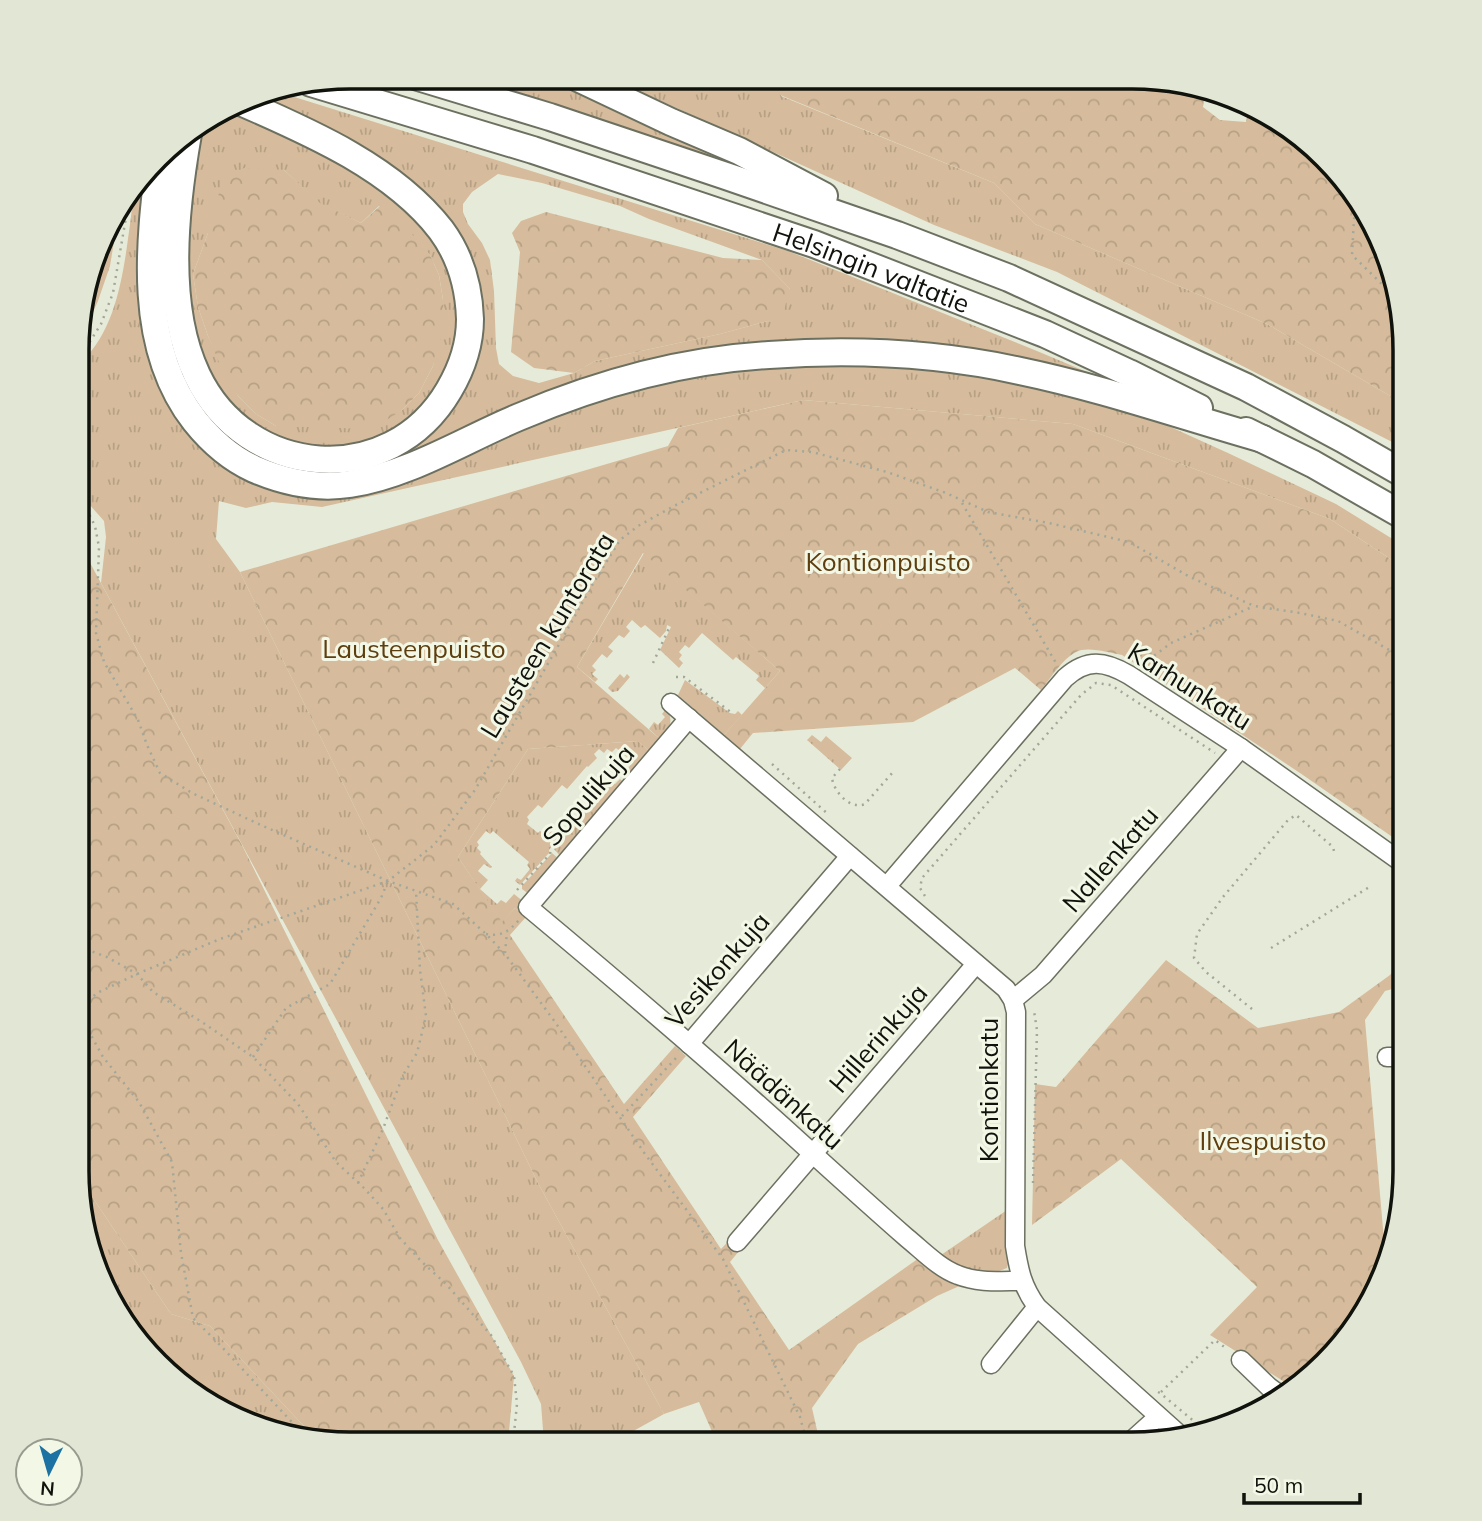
<svg xmlns="http://www.w3.org/2000/svg" width="1482" height="1521" font-family="Mulish,sans-serif">
<style>
.grass{fill:url(#grass-tufts);fill-rule:evenodd}
.forest{fill:url(#forest-crowns)}
.lines{fill:none;stroke-linecap:round;stroke-linejoin:round}
.minor-casing{stroke:#6c7060;stroke-width:21}
.highway-casing{stroke:#6c7060;stroke-width:30}
.path{stroke:#a3a799;stroke-width:2.5;stroke-dasharray:2 5;stroke-linecap:butt}
.minor{stroke:#fff;stroke-width:18}
.highway{stroke:#fff;stroke-width:26}
.labels{text-anchor:middle;dominant-baseline:central;stroke-width:6;stroke-linejoin:round;paint-order:stroke}
.street-label{font-size:26px;fill:#10120c;stroke:#f3f8e6}
.park-label{font-size:26px;fill:#5e3e0e;stroke:#f3f8e6}
.rim{fill:none;stroke:#10120c;stroke-width:3.5}
</style>
<defs>
<pattern id="grass-tufts" width="24" height="20" patternUnits="userSpaceOnUse" patternTransform="scale(1.75)"><rect width="24" height="20" fill="#d6bc9c"/><path d="M3 7l-1-3M5 7V3M7 7l1-3M15 17l-1-3M17 17v-4M19 17l1-3" fill="none" stroke="#b7a185"/></pattern>
<pattern id="forest-crowns" width="20" height="18" patternUnits="userSpaceOnUse" patternTransform="scale(1.75)"><rect width="20" height="18" fill="#d6bc9c"/><path d="M2 6a3 3 0 1 1 6 0M12 15a3 3 0 1 1 6 0" fill="none" stroke="#b7a185"/></pattern>
</defs>
<rect width="100%" height="100%" fill="#e6ebd9"/>
<g class="grass">
<polygon points="464,77 561,78 736,164"/>
<polygon points="610,78 782,78 781,96 994,183 1035,224 1267,324 1404,404 1404,448 1057,272 934,225"/>
<path d="M 272,90 L 788,251 L 1037,351 L 1125,388 L 772,346 L 441,445 L 354,476 L 283,473 L 228,444 L 188,399 L 163,204 L 170,145 L 177,141 L 185,368 L 287,463 L 429,430 L 449,412 L 461,390 L 470,362 L 446,221 L 251,98 L 262,92 ZM 498,174 L 542,183 L 620,206 L 649,219 L 762,260 L 790,289 L 768,321 L 720,334 L 595,361 L 574,373 L 539,383 L 513,376 L 499,364 L 496,348 L 494,291 L 490,260 L 482,243 L 468,224 L 463,212 L 463,204 L 472,192 Z"/>
<path d="M 233,108 L 350,165 L 418,216 L 443,249 L 454,284 L 458,317 L 455,347 L 448,369 L 434,391 L 413,416 L 392,432 L 338,450 L 269,437 L 218,392 L 188,322 L 184,237 L 199,128 ZM 284,170 L 320,204 L 361,223 L 379,206 L 430,255 L 439,275 L 443,300 L 433,366 L 419,393 L 401,411 L 276,426 L 256,414 L 238,396 L 208,336 L 198,307 L 193,274 L 208,233 Z"/>
<path d="M 150,169 L 196,437 L 321,496 L 578,404 L 670,379 L 819,361 L 955,371 L 1084,397 L 1164,424 L 1228,453 L 1336,504 L 1404,546 L 1404,568 L 1330,519 L 1073,424 L 803,400 L 322,507 L 272,502 L 246,508 L 219,501 L 216,539 L 240,572 L 538,1183 L 664,1414 L 628,1434 L 630,1443 L 544,1443 L 541,1404 L 521,1362 L 101,583 L 106,537 L 104,521 L 81,495 L 82,361 C 117,329 124,269 130,224 C 132,214 132,195 136,186 C 139,180 146,174 150,169 Z"/>
<polygon points="120,205 110,266 98,301 82,336 82,297 114,213"/>
<polygon points="644,553 780,671 765,688 756,680 759,676 736,657 733,660 702,633 689,648 685,645 679,652 682,655 679,659 683,663 679,668 660,650 671,627 667,625 666,631 660,638 645,625 641,628 632,620 626,627 630,631 624,638 619,635 608,647 613,651 607,658 602,654 592,666 596,670 592,674 598,679 595,682 577,667"/>
<polygon points="620,674 624,678 627,674 630,677 618,691 612,692 608,688"/>
<polygon points="685,680 730,713 735,714 738,711 742,715 724,735 678,695"/>
<path d="M 666,709 C 675,721 669,729 661,740 L 649,729 L 654,722 L 658,725 L 665,717 L 662,714 Z"/>
<polygon points="812,735 821,742 826,736 852,758 841,770 807,740"/>
<polygon points="638,741 650,752 629,776 625,772 633,762 616,748 612,752 607,749 604,753 599,749 594,754 597,758 588,767 587,766 567,789 562,785 542,808 538,805 527,817 529,820 527,824 538,833 540,831 544,833 548,828 558,838 549,850 549,853 520,885 515,881 517,878 521,880 530,869 527,865 529,862 493,831 490,834 486,831 477,842 479,845 477,848 481,852 480,854 492,867 490,868 484,864 478,871 488,880 480,889 497,904 501,900 506,903 514,894 524,902 519,907 524,911 522,914 515,908 502,923 458,857 528,749"/>
<polygon points="620,779 626,784 562,858 553,848 611,781 615,784"/>
<polygon points="552,853 560,860 530,895 522,889 522,886"/>
<polygon points="78,1176 171,1314 210,1326 316,1439 214,1408 123,1323 92,1259 78,1189"/>
<path d="M 1007,1210 L 1008,1264 L 1007,1268 C 984,1279 960,1269 941,1255 Z"/>
</g>
<g class="forest">
<polygon points="782,78 1167,79 1205,92 1203,107 1220,120 1246,122 1249,107 1269,114 1359,198 1390,262 1404,332 1404,404 1267,324 1035,224 994,183 780,95"/>
<polygon points="244,168 284,170 320,203 361,223 380,206 415,237 430,255 439,275 443,300 444,326 433,366 419,393 401,411 372,429 276,426 256,414 238,396 224,374 208,336 198,307 193,274 208,233 222,182"/>
<polygon points="546,212 723,258 762,260 790,289 784,310 768,321 720,334 595,361 574,373 534,368 511,352 520,252 512,233 521,221"/>
<path d="M 803,400 L 1073,424 L 1330,519 L 1404,568 L 1404,845 L 1300,773 L 1122,655 C 1109,653 1088,646 1076,652 C 1062,659 1051,678 1041,690 L 1015,668 L 913,722 L 753,733 L 740,749 L 724,735 L 780,671 L 643,553 L 577,667 L 661,740 L 650,752 L 638,741 L 528,749 L 458,857 L 502,922 L 515,908 L 526,917 L 510,935 L 624,1104 L 675,1046 L 686,1056 L 633,1117 L 721,1249 L 739,1230 L 749,1239 L 730,1262 L 789,1350 L 919,1258 L 964,1284 L 937,1296 L 858,1344 L 812,1408 L 820,1443 L 717,1443 L 699,1402 L 664,1414 L 538,1183 L 240,572 L 668,446 L 678,428 Z"/>
<polygon points="81,546 243,847 438,1240 514,1376 508,1443 333,1443 316,1439 210,1326 171,1314 78,1176"/>
<polygon points="1404,958 1404,986 1385,991 1365,1020 1385,1252 1369,1307 1336,1342 1327,1343 1327,1352 1294,1388 1210,1335 1257,1287 1121,1159 1032,1225 1035,1084 1056,1087 1166,960 1258,1028 1339,1012 1390,975"/>
</g>
<g class="lines">
<g class="minor-casing">
<g id="minor">
<path d="M 671,703 L 1006,989 L 1013,1000 L 1016,1012 L 1015,1246 C 1019,1271 1022,1286 1037,1307 L 1182,1437"/>
<path d="M 689,718 L 528,907 C 624,987 720,1069 812,1153 C 844,1182 875,1210 907,1238 C 923,1251 939,1268 958,1275 C 978,1283 1000,1281 1021,1281"/>
<path d="M 887,886 L 1065,678 C 1087,658 1105,661 1129,675 L 1241,748 L 1404,864"/>
<polyline points="1013,1000 1043,975 1241,748"/>
<polyline points="689,1044 850,856"/>
<polyline points="1387,1057 1404,1057"/>
<polyline points="737,1242 976,964"/>
<polyline points="1241,1360 1269,1387 1284,1398"/>
<polyline points="991,1364 1037,1307"/>
<polyline points="1129,1443 1158,1417"/>
</g>
</g>
<g class="highway-casing">
<g id="highway">
<polyline points="418,77 550,117 726,176 897,235 1009,278 1246,387 1343,439 1404,474"/>
<polyline points="578,78 671,122 739,151 824,196"/>
<path id="s1" d="M 311,83 L 533,150 L 814,244 L 1045,334 L 1129,373 L 1199,408"/>
<path d="M 188,134 C 175,208 164,306 197,375 C 246,479 390,491 449,390 C 462,368 470,345 470,319 C 469,287 461,257 441,230 C 394,169 312,133 243,103"/>
<path d="M 160,157 C 149,244 137,347 195,421 C 211,441 230,458 254,469 C 284,482 317,489 350,484 C 409,475 464,440 519,417 C 597,384 683,360 769,355 C 852,349 938,353 1020,371 C 1102,388 1182,416 1263,439"/>
<polyline points="1246,431 1313,464 1404,516"/>
</g>
</g>
<g class="path">
<polyline points="1363,206 1354,219 1352,255 1388,290 1397,294"/>
<polyline points="82,354 101,324 113,293 130,194"/>
<polyline points="962,503 1056,663"/>
<polyline points="81,504 88,512 95,526 99,547 96,633 104,662 138,720 147,745 160,773 192,793 263,826 388,881 453,904 486,934 505,954 555,1022 645,1154 723,1259 800,1417 807,1443"/>
<polyline points="653,663 670,626"/>
<polyline points="1143,664 1171,643 1254,606"/>
<polyline points="676,677 684,677 732,713"/>
<polyline points="772,764 829,815"/>
<path d="M 840,769 L 832,778 C 834,792 850,810 865,804 L 893,772"/>
<polyline points="517,890 550,854 551,848 618,771"/>
<polyline points="925,896 920,888 922,878 1081,695 1096,683 1111,685 1215,753"/>
<path d="M 486,934 C 502,937 509,931 519,920"/>
<polyline points="1271,948 1371,886"/>
<polyline points="79,949 88,950 107,957 137,974 153,992 202,1022 253,1057 298,1104 336,1162 365,1189 383,1209 400,1238 422,1262 446,1284 491,1335 514,1376 517,1404 513,1443"/>
<polyline points="505,953 507,932"/>
<polyline points="1252,1009 1206,972 1194,958 1197,934 1223,897 1288,820 1296,815 1333,847 1335,855"/>
<polyline points="78,1010 97,993 137,974 220,939 388,881 434,845 475,790 557,648 591,587 620,540 638,526 674,506 786,450 812,452 887,472 946,493 988,512 1049,523 1129,542 1190,577 1254,606 1300,613 1338,621 1391,651 1404,664"/>
<polyline points="78,1012 103,1057 139,1102 172,1162 181,1253 193,1318 220,1345 303,1434"/>
<polyline points="253,1057 286,1008 330,984 381,898 388,881"/>
<polyline points="622,1116 677,1057"/>
<polyline points="358,1183 383,1129 403,1075 417,1053 426,1016 420,970 416,891"/>
<polyline points="1033,1183 1037,1030 1034,1011"/>
<polyline points="1158,1392 1160,1393 1207,1432"/>
<polyline points="1161,1392 1215,1340 1227,1349"/>
<polyline points="1104,1443 1114,1434"/>
</g>
<use href="#minor" class="minor"/>
<use href="#highway" class="highway"/>
</g>
<g class="labels">
<g class="street-label">
<text stroke="none"><textPath href="#s1" startOffset="590">Helsingin valtatie</textPath></text>
<text transform="translate(547 635) rotate(-59)">Lausteen kuntorata</text>
<text transform="translate(1190 686) rotate(32)">Karhunkatu</text>
<text transform="translate(588 795) rotate(-49)">Sopulikuja</text>
<text transform="translate(1110 859) rotate(-49)">Nallenkatu</text>
<text transform="translate(717 970) rotate(-49)">Vesikonkuja</text>
<text transform="translate(878 1038) rotate(-49)">Hillerinkuja</text>
<text transform="translate(988 1090) rotate(-90)">Kontionkatu</text>
<text transform="translate(784 1094) rotate(42)">Näädänkatu</text>
</g>
<g class="park-label">
<text x="888" y="561">Kontionpuisto</text>
<text x="414" y="648">Lausteenpuisto</text>
<text x="1263" y="1140">Ilvespuisto</text>
</g>
</g>
<path d="M0 0H1482V1521H0ZM350 89H1132A261 261 0 0 1 1393 350V1171A261 261 0 0 1 1132 1432H350A261 261 0 0 1 89 1171V350A261 261 0 0 1 350 89Z" fill="#e1e6d5" fill-rule="evenodd"/>
<path class="rim" d="M350 89H1132A261 261 0 0 1 1393 350V1171A261 261 0 0 1 1132 1432H350A261 261 0 0 1 89 1171V350A261 261 0 0 1 350 89Z"/>
<g transform="translate(49 1472) rotate(185)"><circle r="33" fill="#f3f8e6" stroke="#989c8f" stroke-width="2"/>
<path d="M0-5L12 26L0 18L-12 26Z" fill="#1c72a2"/>
<text y="-10" font-size="19" font-weight="bold" text-anchor="middle" fill="#10120c">N</text>
</g>
<path d="M1244 1493v10h116v-10" fill="none" stroke="#10120c" stroke-width="3.5"/>
<text x="1254" y="1493" font-size="21" fill="#10120c" stroke="#f3f8e6" stroke-width="5" paint-order="stroke">50 m</text>
</svg>
